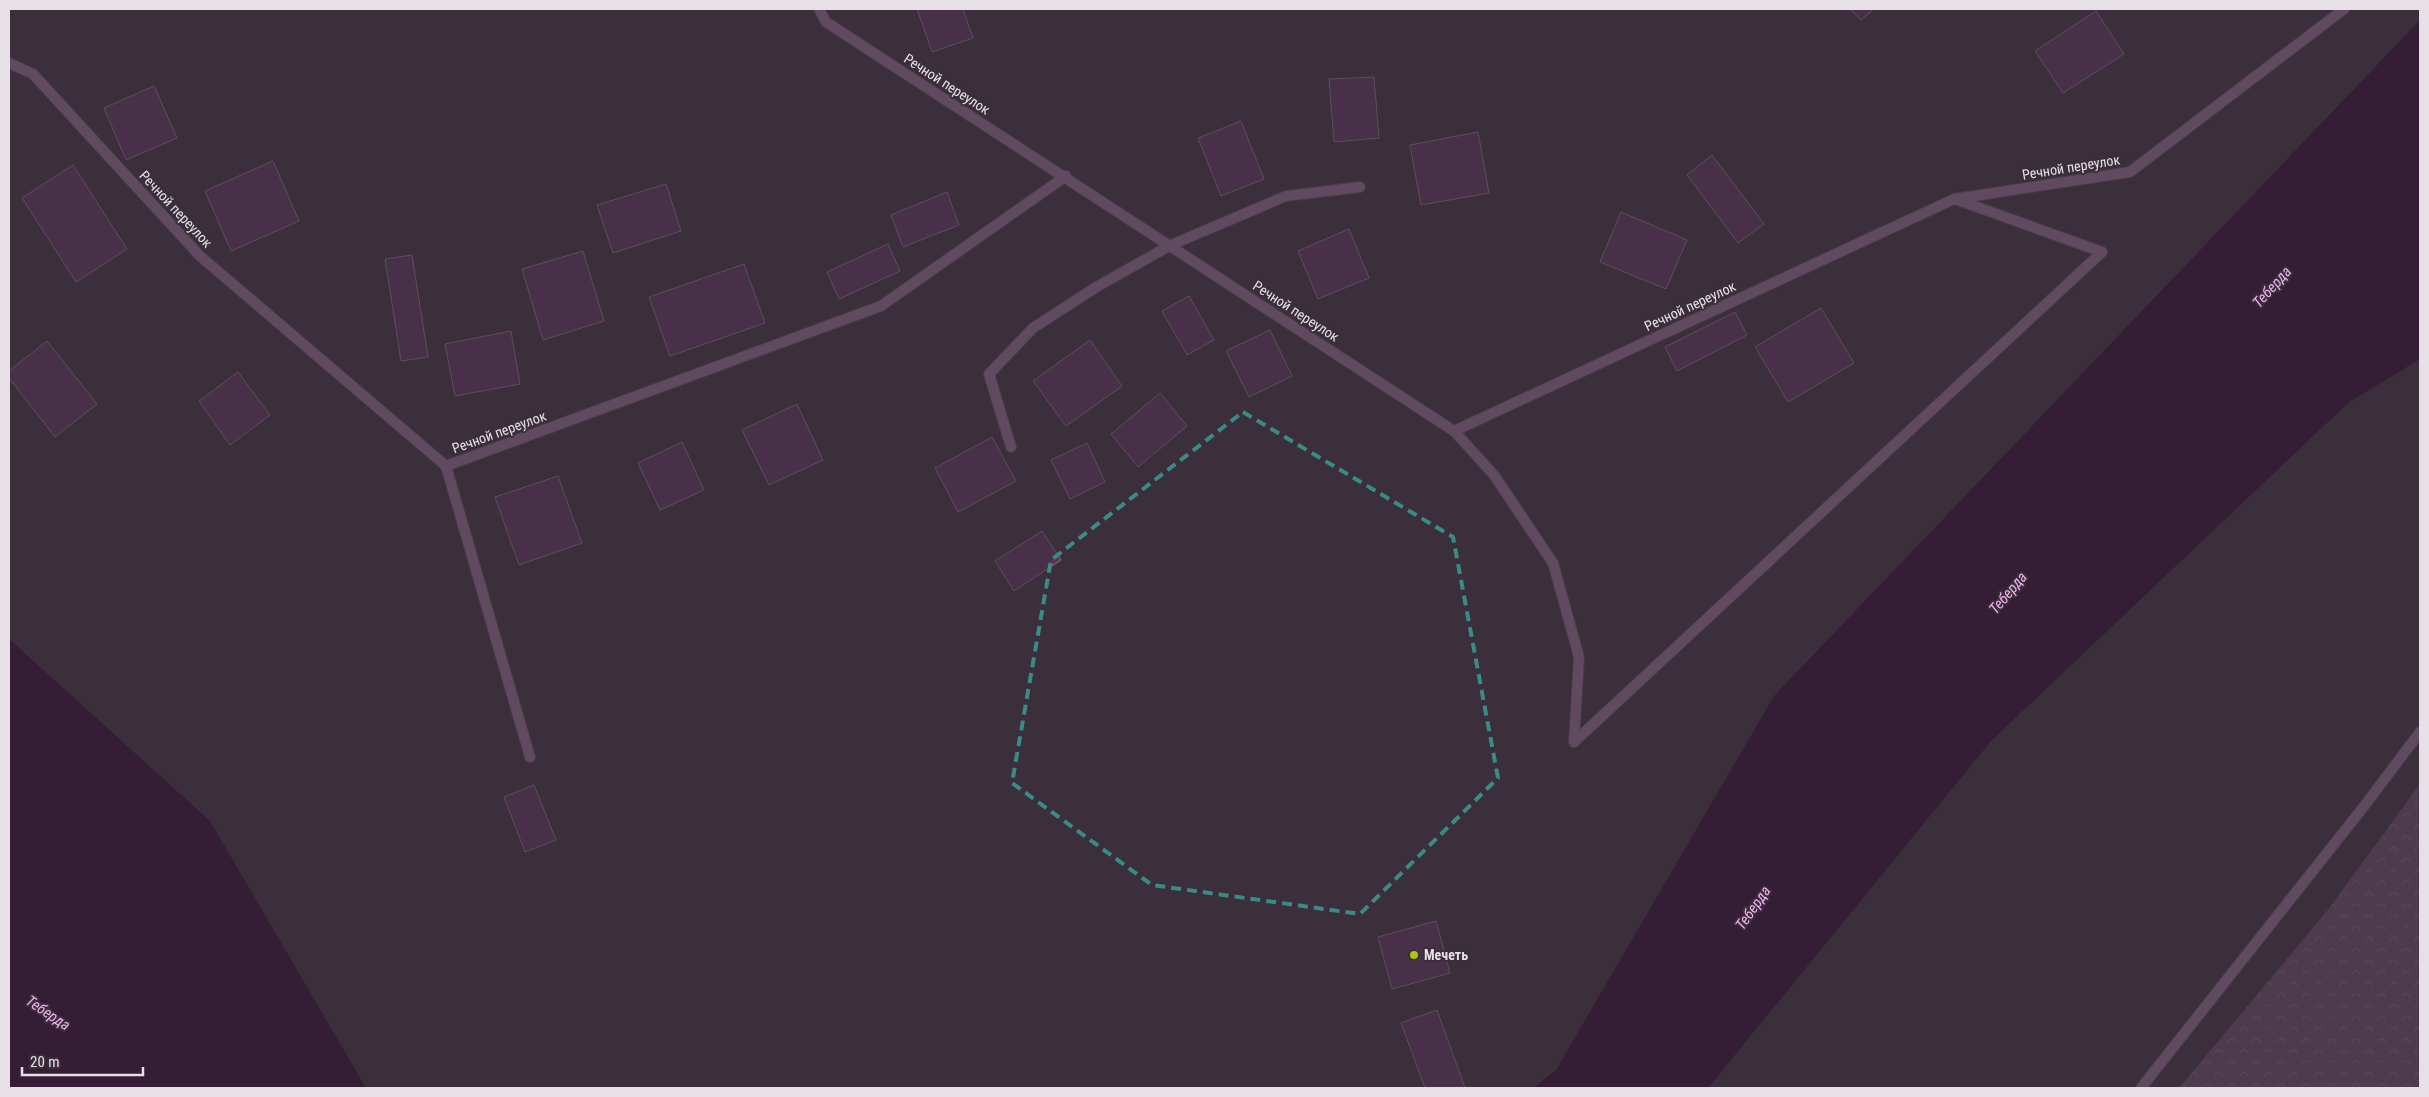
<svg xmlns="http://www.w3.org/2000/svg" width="2429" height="1097" font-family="'Roboto Condensed',sans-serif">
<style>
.forest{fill:url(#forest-crowns)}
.water{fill:#300832}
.building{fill:#5c315c;stroke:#837682}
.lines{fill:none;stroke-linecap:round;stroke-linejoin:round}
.lane-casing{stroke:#564b56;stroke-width:12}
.street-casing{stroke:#564b56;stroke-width:12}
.lane{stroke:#8f6c8f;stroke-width:10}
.street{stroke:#8f6c8f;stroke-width:10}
.marked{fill:none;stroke:#3a8b86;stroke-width:4;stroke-dasharray:10 6;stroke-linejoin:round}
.poi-dot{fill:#b1c500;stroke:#3a2f3a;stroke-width:2}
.labels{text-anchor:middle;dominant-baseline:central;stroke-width:4;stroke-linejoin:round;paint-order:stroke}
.street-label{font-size:14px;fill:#e7e0e7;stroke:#3a2f3a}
.poi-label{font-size:14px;font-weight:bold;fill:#e7e0e7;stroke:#3a2f3a;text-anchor:start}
.water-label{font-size:15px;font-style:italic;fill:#f2aff2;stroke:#3a2f3a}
</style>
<defs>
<pattern id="forest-crowns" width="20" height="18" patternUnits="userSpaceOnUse" patternTransform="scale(1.25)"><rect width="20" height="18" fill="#664b65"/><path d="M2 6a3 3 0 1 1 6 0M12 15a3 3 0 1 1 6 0" fill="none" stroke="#7c657b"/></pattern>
</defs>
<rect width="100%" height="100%" fill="#3a2f3a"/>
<polygon class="forest" points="2420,784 2420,1088 2179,1088 2327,911"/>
<g class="water">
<polygon points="2420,20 2420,359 2348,403 1991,741 1708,1088 1533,1088 1556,1070 1774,696"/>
<polygon points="9,639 210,821 366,1088 9,1088"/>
</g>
<g class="building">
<polygon points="917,9 963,9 973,38 932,52"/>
<polygon points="1850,9 1874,9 1861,20"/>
<polygon points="2096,11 2124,54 2063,93 2035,51"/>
<polygon points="1374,77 1379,138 1334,142 1329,79"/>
<polygon points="154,86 177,138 126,160 104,108"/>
<polygon points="1241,121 1264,179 1221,196 1198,138"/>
<polygon points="1478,132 1489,193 1421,205 1410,145"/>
<polygon points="1712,155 1764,224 1738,243 1687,175"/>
<polygon points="273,161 299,221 231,251 205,191"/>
<polygon points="73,165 127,249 76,282 22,198"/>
<polygon points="666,184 681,231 613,253 597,205"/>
<polygon points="947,192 959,225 903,247 891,215"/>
<polygon points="1621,212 1687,240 1666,289 1600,262"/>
<polygon points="1349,229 1369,278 1318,299 1298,251"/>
<polygon points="888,244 900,271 839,299 827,272"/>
<polygon points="583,251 604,321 543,340 522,269"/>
<polygon points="412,255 428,357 401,361 385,259"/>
<polygon points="744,264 765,323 670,356 649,297"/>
<polygon points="1189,296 1214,340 1187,355 1162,311"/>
<polygon points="1821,308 1854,363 1788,402 1755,347"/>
<polygon points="1735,312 1747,335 1677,371 1665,347"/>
<polygon points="1270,330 1292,376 1249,397 1226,351"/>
<polygon points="511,331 520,384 455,396 445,344"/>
<polygon points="1090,340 1122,386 1066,426 1033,381"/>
<polygon points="47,341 97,404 55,437 9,378 9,371"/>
<polygon points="238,372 270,415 230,445 199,401"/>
<polygon points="1160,393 1187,426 1138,467 1111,434"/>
<polygon points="797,404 823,460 769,485 742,430"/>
<polygon points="992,437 1016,481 958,512 935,468"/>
<polygon points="682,442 704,490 660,510 638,463"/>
<polygon points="1087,443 1105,482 1070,499 1051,460"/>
<polygon points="558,476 582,543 519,565 495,497"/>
<polygon points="1042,531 1061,560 1014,591 995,561"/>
<polygon points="534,785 556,840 525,852 504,797"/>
<polygon points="1436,921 1450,973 1392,989 1378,937"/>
<polygon points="1437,1010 1465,1088 1425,1088 1401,1023"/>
</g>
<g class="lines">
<g class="lane-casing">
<g id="lane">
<polyline points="1454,431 1494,475 1553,563 1579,657 1574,742"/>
<polyline points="1011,447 989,374 1033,328 1098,286 1171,245 1286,196 1360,187"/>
<polyline points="446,466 530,757"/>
<polyline points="2141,1088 2365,805 2420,732"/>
</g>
</g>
<g class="street-casing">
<g id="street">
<polyline points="819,9 826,22 1454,431 1954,199 2130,172 2344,9"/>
<polyline points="9,63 33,74 200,256 446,466 881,306 1066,176"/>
<polyline points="1574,742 2102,252 1955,199"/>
</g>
</g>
<use href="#lane" class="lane"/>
<use href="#street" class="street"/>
</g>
<path d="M0 0H2429V1097H0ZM 1243,412 L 1453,537 L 1498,778 L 1360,914 L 1152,885 L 1012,783 L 1051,560 Z" fill="#3a2f3a" fill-opacity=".55" fill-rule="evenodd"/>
<path class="marked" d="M 1243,412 L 1453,537 L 1498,778 L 1360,914 L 1152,885 L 1012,783 L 1051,560 Z"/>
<circle class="poi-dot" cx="1414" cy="955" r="5"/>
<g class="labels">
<g class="street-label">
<text transform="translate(947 84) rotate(33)">Речной переулок</text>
<text transform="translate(2071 167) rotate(-9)">Речной переулок</text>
<text transform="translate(176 209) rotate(47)">Речной переулок</text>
<text transform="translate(1690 306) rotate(-25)">Речной переулок</text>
<text transform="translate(1296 311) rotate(33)">Речной переулок</text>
<text transform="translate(499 432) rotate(-20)">Речной переулок</text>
</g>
<g class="poi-label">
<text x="1424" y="955">Мечеть</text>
</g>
<g class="water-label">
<text transform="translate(2272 287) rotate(-48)">Теберда</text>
<text transform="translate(2008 593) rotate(-50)">Теберда</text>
<text transform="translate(1753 908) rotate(-55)">Теберда</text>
<text transform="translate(48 1013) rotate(34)">Теберда</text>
</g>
</g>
<rect width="2429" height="1097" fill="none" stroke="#e7e0e7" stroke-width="20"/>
<path d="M22 1067v8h121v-8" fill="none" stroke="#e7e0e7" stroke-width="2.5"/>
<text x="30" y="1067" font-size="15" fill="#e7e0e7" stroke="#3a2f3a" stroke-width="4" paint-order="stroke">20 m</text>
</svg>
